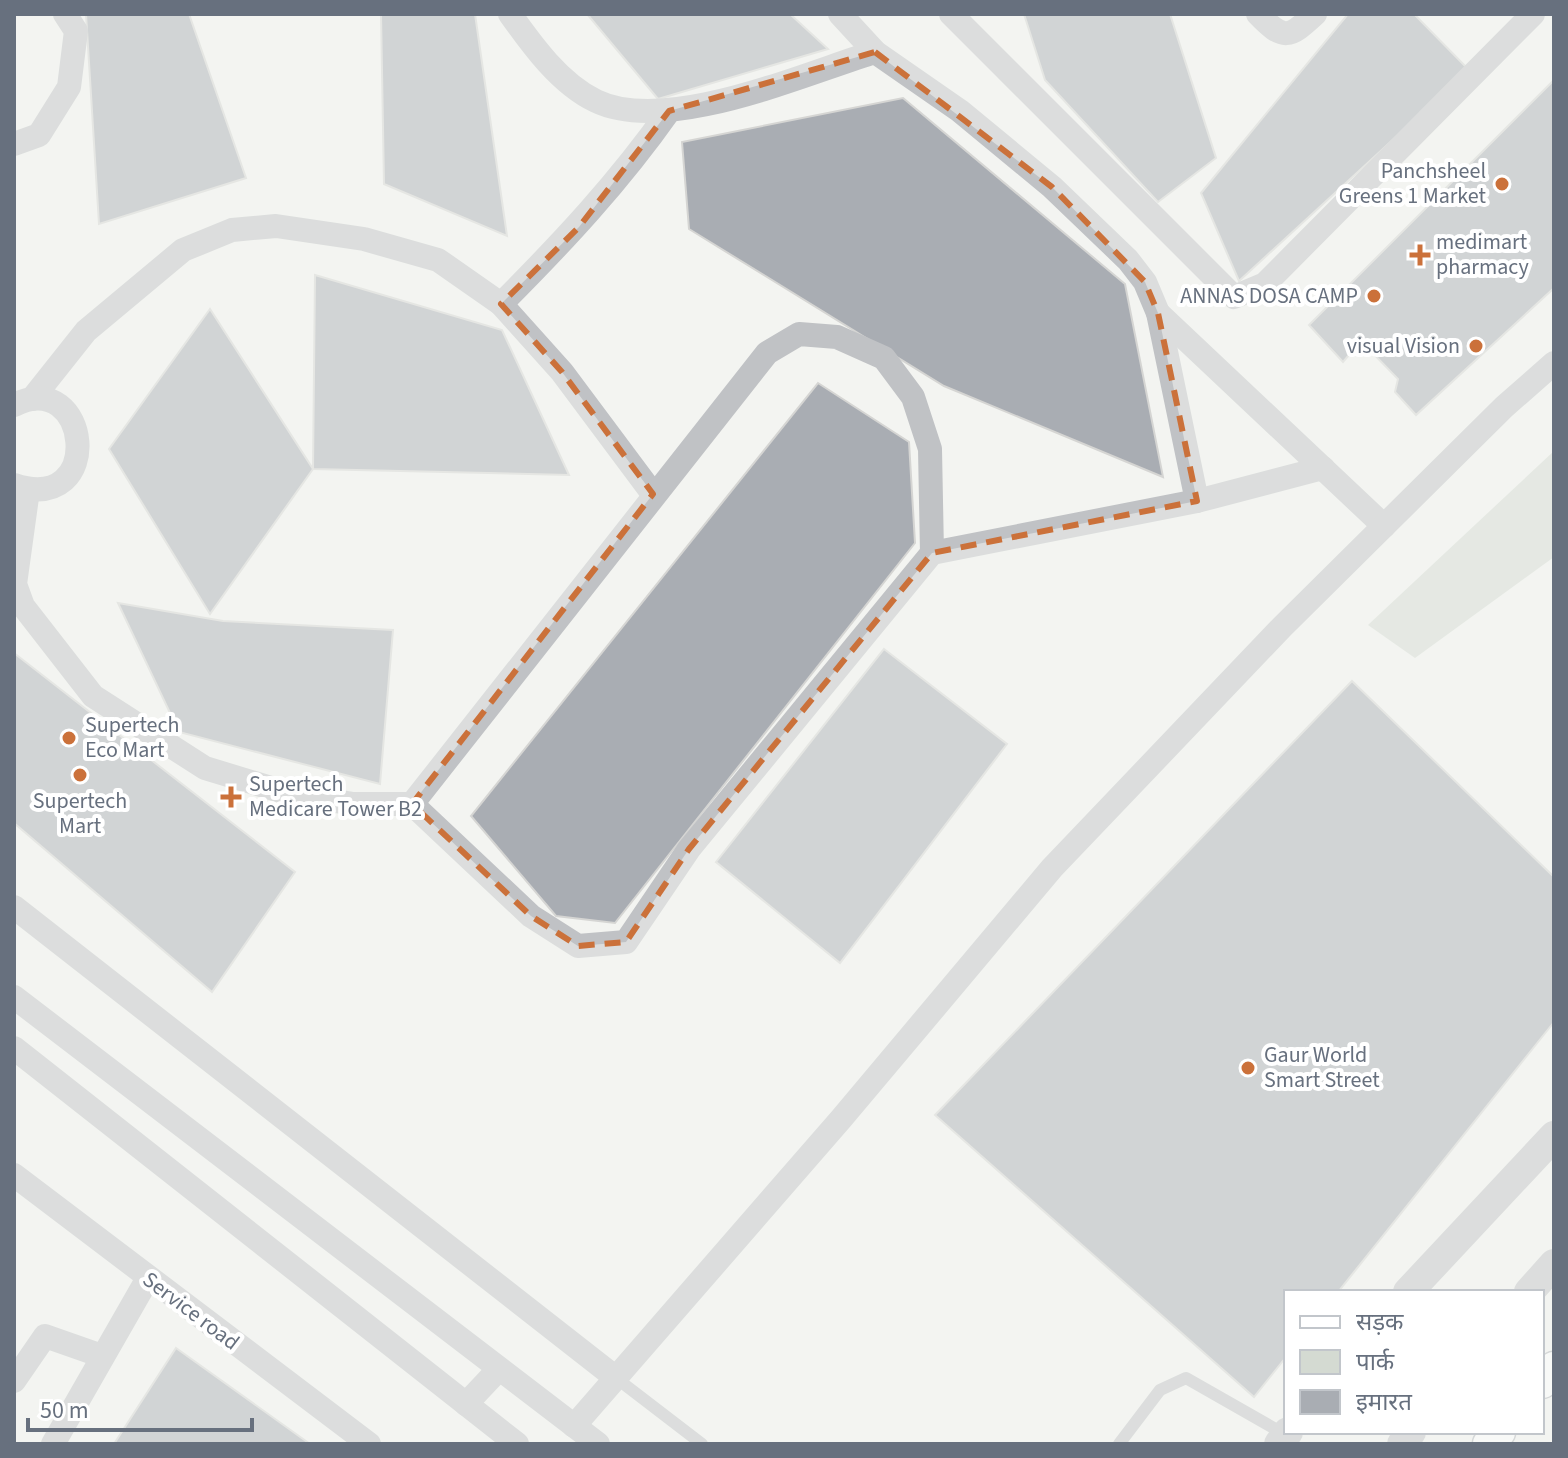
<svg xmlns="http://www.w3.org/2000/svg" width="1568" height="1458" font-family="'Source Sans 3','Noto Sans Devanagari',sans-serif">
<style>
.green{fill:#d4dad2}
.building{fill:#a9adb3;stroke:#d5d5d3;stroke-width:2}
.lines{fill:none;stroke-linecap:round;stroke-linejoin:round}
.secondary-casing{stroke:#b2b5ba;stroke-width:35}
.service{stroke:#c0c2c5;stroke-width:12}
.minor{stroke:#c0c2c5;stroke-width:24}
.tertiary{stroke:#c0c2c5;stroke-width:30}
.secondary{stroke:#fff;stroke-width:32}
.marked{fill:none;stroke:#cb713a;stroke-width:6;stroke-dasharray:16 10;stroke-linejoin:round}
.poi-dot{fill:#cb713a;stroke:#fff;stroke-width:3}
.labels{text-anchor:middle;dominant-baseline:central;stroke-width:8;stroke-linejoin:round;paint-order:stroke}
.poi-label{font-size:22px;fill:#67707e;stroke:#fff;text-anchor:start}
.street-label{font-size:22px;fill:#67707e;stroke:#fff}
</style>
<rect width="100%" height="100%" fill="#f3f4f1"/>
<polygon class="green" points="1554,451 1554,557 1415,658 1368,625"/>
<g class="building">
<polygon points="86,14 189,14 246,178 99,224"/>
<polygon points="381,14 475,14 507,236 384,184"/>
<polygon points="587,14 790,14 828,49 658,99"/>
<polygon points="1024,14 1170,14 1216,158 1158,202 1045,80"/>
<polygon points="1348,14 1414,14 1469,70 1239,281 1201,193"/>
<polygon points="1554,80 1554,288 1416,415 1395,392 1398,379 1361,341 1343,362 1309,325"/>
<polygon points="903,98 1125,284 1163,477 944,386 689,229 682,142"/>
<polygon points="315,275 502,330 569,475 313,469"/>
<polygon points="210,309 313,469 210,614 109,449"/>
<polygon points="818,383 909,442 915,543 615,923 556,916 471,816"/>
<polygon points="118,603 223,621 393,630 380,784 179,732"/>
<polygon points="884,649 1007,744 840,963 716,862"/>
<polygon points="14,653 295,872 212,992 14,823"/>
<polygon points="1352,681 1554,877 1554,1022 1338,1292 1286,1292 1286,1357 1254,1397 935,1115"/>
<polygon points="176,1348 310,1444 114,1444"/>
</g>
<g class="lines">
<g class="secondary-casing">
<g id="secondary">
<polyline points="1542,1382 1554,1368"/>
<polyline points="1489,1444 1499,1432"/>
</g>
</g>
<g class="service">
<polyline points="616,1378 702,1444"/>
<polyline points="1119,1444 1160,1390 1186,1378 1286,1435"/>
</g>
<g class="minor">
<path d="M 510,14 C 532,45 560,84 596,101 C 666,135 803,74 875,52"/>
<polyline points="840,14 875,52 960,111 1052,187 1128,260 1145,282 1158,313 1197,501"/>
<polyline points="951,14 1234,297 1265,284 1533,14"/>
<path d="M 1258,14 C 1284,41 1289,38 1315,14"/>
<polyline points="14,144 39,135 69,87 76,31 65,14"/>
<path d="M 501,304 C 562,243 619,182 669,111"/>
<polyline points="1158,313 1384,526"/>
<polyline points="32,399 86,331 183,250 232,230 276,226 364,239 438,260 501,304 562,372 653,494"/>
<path d="M 14,405 C 90,366 107,516 14,485"/>
<polyline points="28,490 15,584 23,606 93,696 205,768 284,792 353,804 412,804 531,916 578,946 626,942 689,849 932,553 1197,501 1323,468"/>
<polyline points="412,804 767,353 799,334 837,337 884,358 913,397 930,449 932,553"/>
<polyline points="14,907 616,1378"/>
<polyline points="14,997 598,1444"/>
<polyline points="14,1048 517,1444"/>
<polyline points="14,1175 369,1444"/>
<polyline points="14,1381 45,1336 102,1356"/>
<polyline points="466,1404 498,1370"/>
<polyline points="574,1426 841,1119 1052,868 1282,627 1504,407 1554,363"/>
<polyline points="53,1444 148,1278"/>
</g>
<g class="tertiary">
<polyline points="1408,1292 1554,1136"/>
<polyline points="1529,1292 1554,1264"/>
<polyline points="1279,1444 1288,1432"/>
<polyline points="1402,1444 1411,1432"/>
</g>
<use href="#secondary" class="secondary"/>
</g>
<path d="M0 0H1568V1458H0ZM 875,52 L 1052,187 L 1145,282 L 1158,313 L 1197,501 L 932,553 L 689,849 L 626,942 L 578,946 L 531,916 L 412,804 L 653,494 L 562,372 L 501,304 L 579,227 L 669,111 Z" fill="#f3f4f1" fill-opacity=".55" fill-rule="evenodd"/>
<path class="marked" d="M 875,52 L 1052,187 L 1145,282 L 1158,313 L 1197,501 L 932,553 L 689,849 L 626,942 L 578,946 L 531,916 L 412,804 L 653,494 L 562,372 L 501,304 L 579,227 L 669,111 Z"/>
<g class="poi-dot">
<circle cx="1502" cy="184" r="8"/>
<path d="M1416 243h8v8h8v8h-8v8h-8v-8h-8v-8h8z"/>
<circle cx="1374" cy="296" r="8"/>
<circle cx="1476" cy="346" r="8"/>
<circle cx="69" cy="738" r="8"/>
<circle cx="80" cy="775" r="8"/>
<path d="M227 785h8v8h8v8h-8v8h-8v-8h-8v-8h8z"/>
<circle cx="1248" cy="1068" r="8"/>
</g>
<g class="labels">
<g class="poi-label">
<text x="1486" y="171" text-anchor="end">Panchsheel<tspan x="1486" dy="25">Greens 1 Market</tspan></text>
<text x="1436" y="242">medimart<tspan x="1436" dy="25">pharmacy</tspan></text>
<text x="1358" y="296" text-anchor="end">ANNAS DOSA CAMP</text>
<text x="1460" y="346" text-anchor="end">visual Vision</text>
<text x="85" y="725">Supertech<tspan x="85" dy="25">Eco Mart</tspan></text>
<text x="249" y="784">Supertech<tspan x="249" dy="25">Medicare Tower B2</tspan></text>
<text x="80" y="801" text-anchor="middle">Supertech<tspan x="80" dy="25">Mart</tspan></text>
<text x="1264" y="1055">Gaur World<tspan x="1264" dy="25">Smart Street</tspan></text>
</g>
<g class="street-label">
<text transform="translate(191 1311) rotate(37)">Service road</text>
</g>
</g>
<rect width="1568" height="1458" fill="none" stroke="#67707e" stroke-width="32"/>
<rect x="1284" y="1290" width="260" height="144" fill="#ffffff" stroke="#c2c6cb" stroke-width="2"/>
<rect x="1300" y="1316" width="40" height="12" fill="#ffffff" stroke="#c2c6cb" stroke-width="2"/>
<text x="1356" y="1330" font-size="24" fill="#67707e">सड़क</text>
<rect x="1300" y="1350" width="40" height="24" fill="#d4dad2" stroke="#c2c6cb" stroke-width="2"/>
<text x="1356" y="1370" font-size="24" fill="#67707e">पार्क</text>
<rect x="1300" y="1390" width="40" height="24" fill="#a9adb3" stroke="#c2c6cb" stroke-width="2"/>
<text x="1356" y="1410" font-size="24" fill="#67707e">इमारत</text>
<path d="M28 1418v12h224v-12" fill="none" stroke="#67707e" stroke-width="4"/>
<text x="40" y="1418" font-size="24" fill="#67707e" stroke="#ffffff" stroke-width="6" paint-order="stroke">50 m</text>
</svg>
